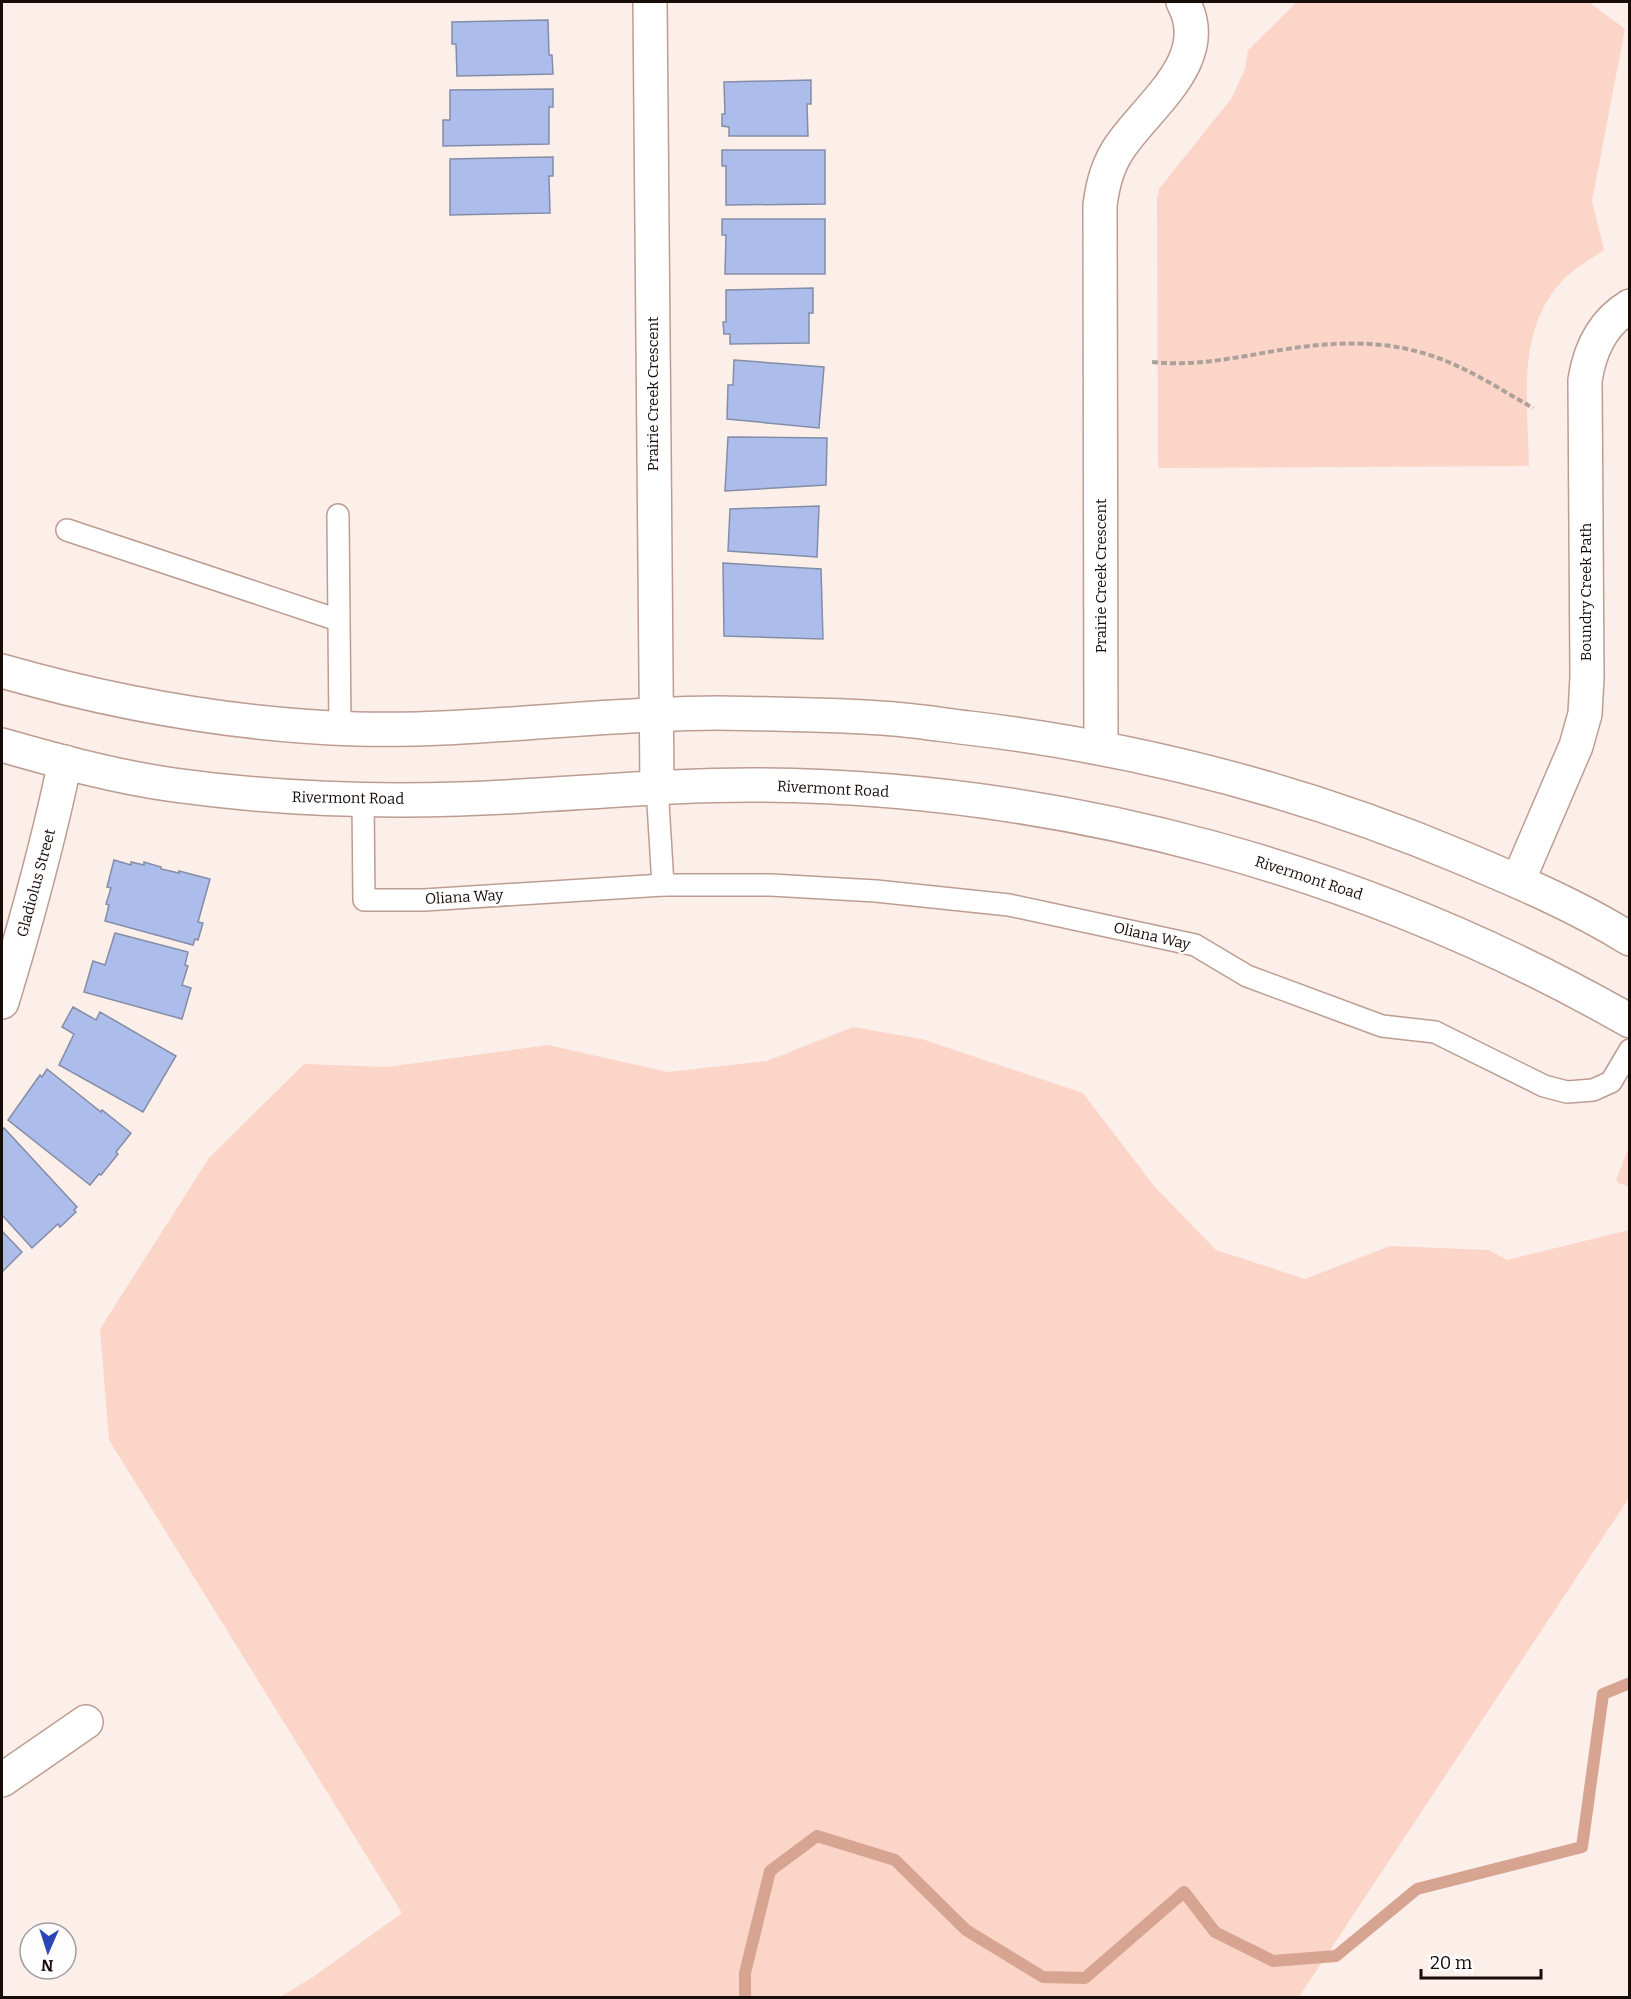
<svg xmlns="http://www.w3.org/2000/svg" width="1631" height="1999" font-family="Bitter,serif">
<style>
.green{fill:#fbd6c8}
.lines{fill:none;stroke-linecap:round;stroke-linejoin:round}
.stream{stroke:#d7a491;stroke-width:12}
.building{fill:#acbdeb;stroke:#838da7;stroke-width:1.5}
.lane-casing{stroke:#bd9d92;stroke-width:24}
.street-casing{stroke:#bd9d92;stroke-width:36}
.secondary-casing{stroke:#bd9d92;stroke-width:36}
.path{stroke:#aea19c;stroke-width:4;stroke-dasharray:6 3;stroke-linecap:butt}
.lane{stroke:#fff;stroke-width:21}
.street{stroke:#fff;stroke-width:33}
.secondary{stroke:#fff;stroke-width:33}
.labels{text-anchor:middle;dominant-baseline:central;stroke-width:5;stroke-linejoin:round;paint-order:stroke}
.street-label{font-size:15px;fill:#170c08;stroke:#fefefe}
</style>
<rect width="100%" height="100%" fill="#fceee9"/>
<g class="green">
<path d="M 1297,2 L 1589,2 L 1625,29 L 1592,201 L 1604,250 C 1591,259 1577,267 1566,277 C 1515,326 1528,402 1529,466 L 1158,468 L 1157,199 L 1159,189 L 1231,99 L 1245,69 L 1248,50 Z"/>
<polygon points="853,1027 922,1039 1083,1093 1154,1186 1216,1250 1305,1279 1390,1246 1489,1250 1507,1260 1629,1230 1629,1498 1299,1997 280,1997 313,1977 402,1913 109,1440 100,1329 209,1158 304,1064 387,1067 548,1045 668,1072 767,1061"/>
<polygon points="1629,1147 1629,1187 1619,1183 1616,1180"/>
</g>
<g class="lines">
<polyline class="stream" points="745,1998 745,1973 770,1871 817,1836 895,1860 966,1930 1043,1977 1085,1978 1184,1892 1215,1932 1273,1961 1336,1956 1417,1889 1582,1847 1603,1694 1630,1683"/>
</g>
<g class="building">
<polygon points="548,20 549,55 552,55 553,74 457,76 456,44 452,44 452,22"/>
<polygon points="811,80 811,104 807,104 808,136 729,136 729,127 722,126 722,114 725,114 724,82"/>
<polygon points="553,89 553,107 549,107 549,144 443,146 443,120 450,120 450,90"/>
<polygon points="722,150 825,150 825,204 726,205 726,166 722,166"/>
<polygon points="553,157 553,176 549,176 550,213 450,215 450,159"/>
<polygon points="722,219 825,219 825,274 725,274 726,235 722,235"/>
<polygon points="813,288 813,313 809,313 809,343 730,344 730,334 724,334 723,322 726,322 726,290"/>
<polygon points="734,360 824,367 819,428 727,419 728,385 733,385"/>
<polygon points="728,437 827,438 826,485 725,491"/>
<polygon points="819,506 817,557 728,551 730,509"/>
<polygon points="723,563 821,569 823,639 724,636"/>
<polygon points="114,860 131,865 131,862 144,865 144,862 161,867 161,869 179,873 179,871 210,879 198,922 203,923 198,940 195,939 193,945 105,921 109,905 106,904 111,888 107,887"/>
<polygon points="115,933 188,952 185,965 188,966 182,985 191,988 182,1019 84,992 93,961 105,965"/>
<polygon points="73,1007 96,1020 100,1012 176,1056 143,1112 59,1065 74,1034 62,1027"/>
<polygon points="47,1069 101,1112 102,1110 131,1133 116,1152 118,1154 101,1175 99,1174 90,1185 8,1120 40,1075 42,1077"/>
<polygon points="4,1128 77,1207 74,1210 76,1212 60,1227 58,1224 32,1248 2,1215 2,1131"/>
<polygon points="2,1231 22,1252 2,1272"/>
</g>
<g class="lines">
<g class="lane-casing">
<g id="lane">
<polyline points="338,515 340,728"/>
<polyline points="67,530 338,620"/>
<polyline points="657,787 663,885"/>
<polyline points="363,800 364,900 424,900 663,885 771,885 876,891 1009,905 1195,945 1247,976 1382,1026 1435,1032 1544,1086 1567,1092 1593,1090 1611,1082 1630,1050"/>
</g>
</g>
<g class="street-casing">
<g id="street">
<polyline points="650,2 657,787"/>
<path d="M 1101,748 L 1100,205 C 1103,183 1108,163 1122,144 C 1151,103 1214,58 1183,2"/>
<path d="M 1518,881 L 1576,746 L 1585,714 L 1587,677 L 1585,380 C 1590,349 1602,323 1630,306"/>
<path d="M 2,1002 C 26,923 48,843 65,762"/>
<polyline points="2,1780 86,1722"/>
</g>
</g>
<g class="secondary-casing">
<g id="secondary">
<path d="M 2,671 C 117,704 236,725 357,729 C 478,732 598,713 718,713 C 777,714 836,714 894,719 C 919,721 944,725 969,728 C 1139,748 1306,792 1463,858 C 1520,882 1577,906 1630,939"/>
<path d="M 2,745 C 58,761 116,777 174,785 C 268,798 364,802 459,799 C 560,796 661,784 762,785 C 1065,788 1366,870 1630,1021"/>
</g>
</g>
<path class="path" d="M 1152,362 C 1199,367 1241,356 1287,349 C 1332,342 1379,340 1423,353 C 1462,364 1498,388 1533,408"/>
<use href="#lane" class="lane"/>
<use href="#street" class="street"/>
<use href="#secondary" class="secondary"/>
</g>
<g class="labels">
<g class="street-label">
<text transform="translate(653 394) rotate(-90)">Prairie Creek Crescent</text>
<text transform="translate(1101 576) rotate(-90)">Prairie Creek Crescent</text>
<text transform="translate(1586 592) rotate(-90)">Boundry Creek Path</text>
<text transform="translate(833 789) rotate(3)">Rivermont Road</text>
<text transform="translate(348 798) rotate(1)">Rivermont Road</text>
<text transform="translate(1309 878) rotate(18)">Rivermont Road</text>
<text transform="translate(36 883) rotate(-75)">Gladiolus Street</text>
<text transform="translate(464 897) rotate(-3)">Oliana Way</text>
<text transform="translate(1152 936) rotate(13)">Oliana Way</text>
</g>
</g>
<rect width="1631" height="1999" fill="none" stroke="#170c08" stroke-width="6"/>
<g transform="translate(48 1951) rotate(183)"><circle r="28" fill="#fefefe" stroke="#a29d9c" stroke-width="1.5"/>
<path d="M0-4.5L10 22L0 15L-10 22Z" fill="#2d46b7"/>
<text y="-9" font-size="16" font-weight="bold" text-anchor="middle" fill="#170c08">N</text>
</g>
<path d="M1421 1969v9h120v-9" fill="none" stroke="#170c08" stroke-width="3"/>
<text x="1430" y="1969" font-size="18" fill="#170c08" stroke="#fefefe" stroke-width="4.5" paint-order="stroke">20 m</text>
</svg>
